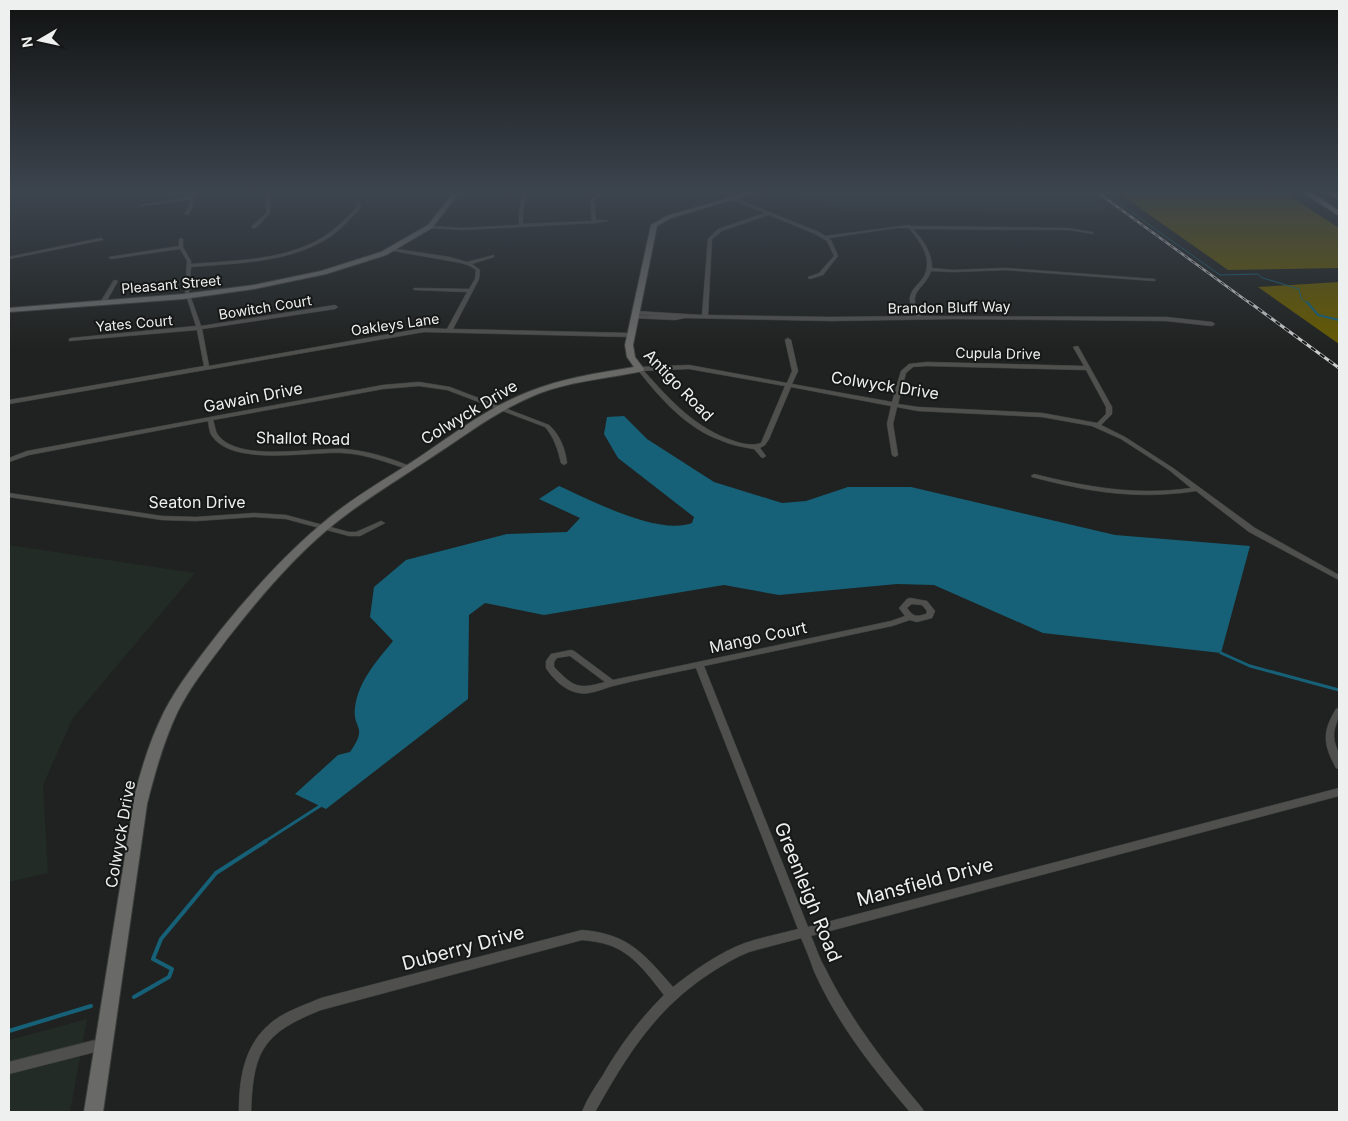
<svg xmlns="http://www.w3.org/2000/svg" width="1348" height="1121" font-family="Inter,sans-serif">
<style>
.built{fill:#222b26}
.forest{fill:#665a00}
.water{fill:#166178}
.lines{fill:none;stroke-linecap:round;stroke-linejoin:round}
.stream-far3{stroke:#166178;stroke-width:1}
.stream-far2{stroke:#166178;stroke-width:2}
.stream-far1{stroke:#166178;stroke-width:3}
.stream{stroke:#166178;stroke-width:4}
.street-casing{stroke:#3c3f3d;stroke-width:1}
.secondary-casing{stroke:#3c3f3d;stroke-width:2}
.highway-casing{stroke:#3c3f3d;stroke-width:2}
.street{fill:#4f504e;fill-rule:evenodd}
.secondary{fill:#696a68;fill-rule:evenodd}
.highway{fill:#8f908d;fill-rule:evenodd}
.rail-far1-casing{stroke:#cacccb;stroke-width:2.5}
.rail-casing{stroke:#cacccb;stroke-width:3}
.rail-far1{stroke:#161817;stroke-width:1;stroke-dasharray:4.5;stroke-linecap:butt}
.rail{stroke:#161817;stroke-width:2;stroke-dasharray:5.5;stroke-linecap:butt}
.labels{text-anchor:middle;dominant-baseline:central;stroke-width:4;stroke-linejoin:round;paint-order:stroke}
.far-street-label{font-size:14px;fill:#eef0ef;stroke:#161817}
.street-label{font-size:16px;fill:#eef0ef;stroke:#161817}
.near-street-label{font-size:19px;fill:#eef0ef;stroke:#161817}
</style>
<rect width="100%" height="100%" fill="#1f2220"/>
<g class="built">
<polygon points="791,192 1083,192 1113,214 841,210"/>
<polygon points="9,545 195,573 73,718 43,785 48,873 9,882"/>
<polygon points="87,1019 70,1112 9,1112 9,1040"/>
</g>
<g class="forest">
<polygon points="1117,192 1284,192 1339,228 1339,268 1228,270"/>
<polygon points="1339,282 1339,344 1258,287"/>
</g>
<path class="water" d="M 624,416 L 647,439 L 714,482 L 782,503 L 806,501 L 848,487 L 911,487 L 1115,535 L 1250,546 L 1221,653 L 1043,633 L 934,585 L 897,584 L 779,595 L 724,585 L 544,615 L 485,603 L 469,615 L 468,699 L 326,809 L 295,794 L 338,755 L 350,752 C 369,725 352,729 355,708 C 358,681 377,661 393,641 L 370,617 L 374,587 L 406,560 L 507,534 L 567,532 L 580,518 L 539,499 L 559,486 C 590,500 659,536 692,523 L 694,517 L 618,458 L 604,434 L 607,417 Z"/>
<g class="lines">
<polyline class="stream-far3" points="1103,192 1220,275 1258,274 1263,278 1299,289 1301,298 1308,304"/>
<polyline class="stream-far2" points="1307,302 1318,315 1339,320"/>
<g class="stream-far1">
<polyline points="1221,653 1250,666 1339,690"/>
<polyline points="264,842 320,806"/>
</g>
<g class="stream">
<polyline points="134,997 169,977 172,969 153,959 161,939 216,873 266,841"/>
<polyline points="9,1031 91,1006"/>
</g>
<g class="street-casing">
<g id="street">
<polygon points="191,192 195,192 192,208 188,215 184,214 188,208 190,200 142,206 140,205 190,197"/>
<polygon points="266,192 270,192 270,213 256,228 252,228 252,226 266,213"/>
<polygon points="523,192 527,192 523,211 523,224 592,221 590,201 599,194 601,195 594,201 596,220 606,220 608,221 594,223 463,230 429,228 427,227 429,226 463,228 519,225 519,211"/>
<path d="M 732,197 L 819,232 L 825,236 L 909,225 L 911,226 L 1069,228 L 1091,232 L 1093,232 L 1093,234 L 1069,230 L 913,229 C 923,240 932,252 932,268 L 953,270 L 1006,268 L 1154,279 L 1156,280 L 1154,281 L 1006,270 L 953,272 L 931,271 C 924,291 905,291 921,316 L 1166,317 L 1212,322 L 1215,324 L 1212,326 L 1166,321 L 952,319 L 831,321 L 685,318 L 675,320 L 633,318 L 632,317 L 635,315 L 661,316 L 634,314 L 634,312 L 636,311 L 702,315 L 708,239 L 718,229 L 765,213 L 731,199 L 730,198 ZM 769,215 L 815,234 L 827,241 L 834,256 L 819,273 L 808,277 L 808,278 L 810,279 L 823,275 L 838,256 L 831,240 L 829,238 L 896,228 L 909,228 C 917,238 927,250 927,263 C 928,288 897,286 916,316 L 831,317 L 708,315 L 712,239 L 722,231 Z"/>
<path d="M 357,202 L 359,202 L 361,207 C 352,217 342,229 330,237 C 289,263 238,263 191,267 L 189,292 L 201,326 L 335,305 L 338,307 L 335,309 L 202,329 L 209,366 L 424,328 L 447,329 L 467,292 L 415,290 L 413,289 L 415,288 L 469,289 L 475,279 L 476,270 L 470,266 L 461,263 L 388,250 L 388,249 L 390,248 L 450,257 L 467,262 L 494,255 L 494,257 L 472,264 L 480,270 L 479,279 L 453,329 L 631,333 L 634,335 L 631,337 L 424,332 L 9,404 L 9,400 L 204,366 L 197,330 L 69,341 L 69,339 L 71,338 L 196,326 L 185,292 L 187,261 L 180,249 L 111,259 L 109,258 L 109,257 L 179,246 L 179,239 L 181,238 L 183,239 L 183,247 L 191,261 L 191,264 C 237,260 290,261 329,233 C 339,226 348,216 357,207 Z"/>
<polygon points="101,238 103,239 103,240 9,259 9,257"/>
<polygon points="114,280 118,281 105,304 101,304 100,303"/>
<path d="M 788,338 L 791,340 L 798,371 L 792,384 L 892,402 L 901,371 L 909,364 L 927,362 L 1084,366 L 1073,347 L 1078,346 L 1112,407 L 1112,414 L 1101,425 L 1125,437 L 1173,468 L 1255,528 L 1339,575 L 1339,580 L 1249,532 L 1196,491 C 1137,500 1089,492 1032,477 L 1031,476 L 1034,474 C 1086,487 1137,496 1191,488 L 1169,470 L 1121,439 L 1092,426 L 1042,417 L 918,411 L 897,407 L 893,424 L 898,455 L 895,457 L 892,455 L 887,424 L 891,406 L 791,387 L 769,439 L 765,445 L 760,448 L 766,456 L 763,458 L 761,457 L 754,449 C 742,447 731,445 720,440 C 686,428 659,397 637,369 L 640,367 L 689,365 L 787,383 L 792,371 L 785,340 ZM 927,366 L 1086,370 L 1106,407 L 1106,414 L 1097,423 L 1042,413 L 918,407 L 898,404 L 906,373 L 913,367 ZM 689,369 L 785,386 L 761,443 C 753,446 742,444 734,441 C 696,429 670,400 644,371 Z"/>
<path d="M 419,382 L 450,387 L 549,425 C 560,435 565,448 567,463 L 564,465 L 561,463 C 558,450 554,437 545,427 L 447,390 L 419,386 L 383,389 L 213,420 C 215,425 215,431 218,435 C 238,463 314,447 345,449 C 368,451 391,458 412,467 L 413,468 L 412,469 L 410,470 C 388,463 366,454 343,453 C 310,451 233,467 212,436 C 209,432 209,426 208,421 L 29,455 L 9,462 L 9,458 L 27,451 L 383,385 Z"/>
<polygon points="9,493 162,516 196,517 254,513 286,515 349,532 356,532 381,521 385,523 360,536 349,536 286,519 254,517 196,521 162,520 9,497"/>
<path d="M 910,598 L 927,601 L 935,611 L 932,618 L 917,622 L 910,620 L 892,626 L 704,666 L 808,927 L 1339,788 L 1339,796 L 811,936 C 816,947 819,958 825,968 C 850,1019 885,1064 922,1108 L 924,1112 L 910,1112 C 873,1069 837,1023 814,971 C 810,960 806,949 801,938 C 784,943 766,947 749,952 C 736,957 723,965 712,972 C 656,1008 627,1055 595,1112 L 582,1112 C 587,1099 595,1087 603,1075 C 620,1045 640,1019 664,995 C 649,976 633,953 609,945 C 600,942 591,941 582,940 L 321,1010 C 263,1033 253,1051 251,1112 L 239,1112 C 239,1075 245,1039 279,1017 C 292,1009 307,1004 321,998 L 582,930 C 629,934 644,954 673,987 C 693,971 720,952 745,943 C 762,937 780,934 798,929 L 696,668 C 668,674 640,679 613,686 C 602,689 590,695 579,693 C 565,691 553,679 546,668 L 546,661 L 551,654 L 571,650 L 574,651 L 613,680 L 891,621 L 905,616 L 899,608 L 907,599 ZM 912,604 L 922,605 L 927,611 L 926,614 C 915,617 914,617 907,608 ZM 570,656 L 605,682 C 577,690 574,687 554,667 L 554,662 L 557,658 Z"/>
<path d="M 1339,708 C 1340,719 1334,725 1334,736 C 1334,744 1338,749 1339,756 C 1340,760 1339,765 1339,769 L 1336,768 C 1323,744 1322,732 1336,709 Z"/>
<polygon points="103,1038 107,1040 109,1044 107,1048 103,1050 9,1074 9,1062"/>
</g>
</g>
<g class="secondary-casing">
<g id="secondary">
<polygon points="454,192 460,192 432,228 386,255 326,274 254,289 183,299 9,312 9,308 183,294 254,285 321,271 381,252 428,225"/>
<path d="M 749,192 L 758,192 L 671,218 L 657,226 L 633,345 L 635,357 L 644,369 L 643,371 C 606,379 568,381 533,396 C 495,412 463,437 429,459 C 399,479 367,498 338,521 C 296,554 260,597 227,639 C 210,662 191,685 178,711 C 164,740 155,772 147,804 L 103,1112 L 84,1112 L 135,794 C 142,766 151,738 164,712 C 179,683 200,657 220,631 C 253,590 289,550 330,517 C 358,494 391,476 421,456 C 455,433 489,407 528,392 C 562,378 599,373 634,367 L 627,357 L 625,345 L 651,225 L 667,216 Z"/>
</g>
</g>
<g class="highway-casing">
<g id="highway">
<polygon points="1302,192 1311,192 1339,211 1339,216"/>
<polygon points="1326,192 1335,192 1339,195 1339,200"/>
</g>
</g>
<use href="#street" class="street"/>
<use href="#secondary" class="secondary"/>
<use href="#highway" class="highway"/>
<g class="rail-far1-casing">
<polyline id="rail-far1" points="1097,192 1251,304"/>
</g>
<g class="rail-casing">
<polyline id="rail" points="1249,302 1339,368"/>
</g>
<use href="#rail-far1" class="rail-far1"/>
<use href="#rail" class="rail"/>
</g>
<linearGradient id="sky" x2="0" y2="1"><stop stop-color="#111312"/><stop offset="0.55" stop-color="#3c444e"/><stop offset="1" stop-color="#3c444e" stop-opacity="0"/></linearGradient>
<rect width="1348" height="349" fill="url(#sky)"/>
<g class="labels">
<g class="far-street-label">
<text transform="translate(171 284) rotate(-5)">Pleasant Street</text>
<text transform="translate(265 307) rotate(-9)">Bowitch Court</text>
<text transform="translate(949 307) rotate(-1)">Brandon Bluff Way</text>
<text transform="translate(134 323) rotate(-5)">Yates Court</text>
<text transform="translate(395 324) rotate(-8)">Oakleys Lane</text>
<text transform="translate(998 353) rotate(1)">Cupula Drive</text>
</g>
<g class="street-label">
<text transform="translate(679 385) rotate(46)">Antigo Road</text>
<text transform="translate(885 385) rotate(9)">Colwyck Drive</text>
<text transform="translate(253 397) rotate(-11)">Gawain Drive</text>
<text transform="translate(469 412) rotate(-31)">Colwyck Drive</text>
<text transform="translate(303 438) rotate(1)">Shallot Road</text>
<text x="197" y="502">Seaton Drive</text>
<text transform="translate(758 637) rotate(-12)">Mango Court</text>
<text transform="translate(120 834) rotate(-80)">Colwyck Drive</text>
</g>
<g class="near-street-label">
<text transform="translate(925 882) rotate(-15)">Mansfield Drive</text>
<text transform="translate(808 892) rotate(68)">Greenleigh Road</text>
<text transform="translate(463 948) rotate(-15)">Duberry Drive</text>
</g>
</g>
<rect width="1348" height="1121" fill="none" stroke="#eef0ef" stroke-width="20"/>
<g transform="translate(40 40) rotate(261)" stroke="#161817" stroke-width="4" paint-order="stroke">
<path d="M0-4L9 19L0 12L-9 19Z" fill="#eef0ef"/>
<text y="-8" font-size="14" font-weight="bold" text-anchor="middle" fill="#eef0ef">N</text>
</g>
</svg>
